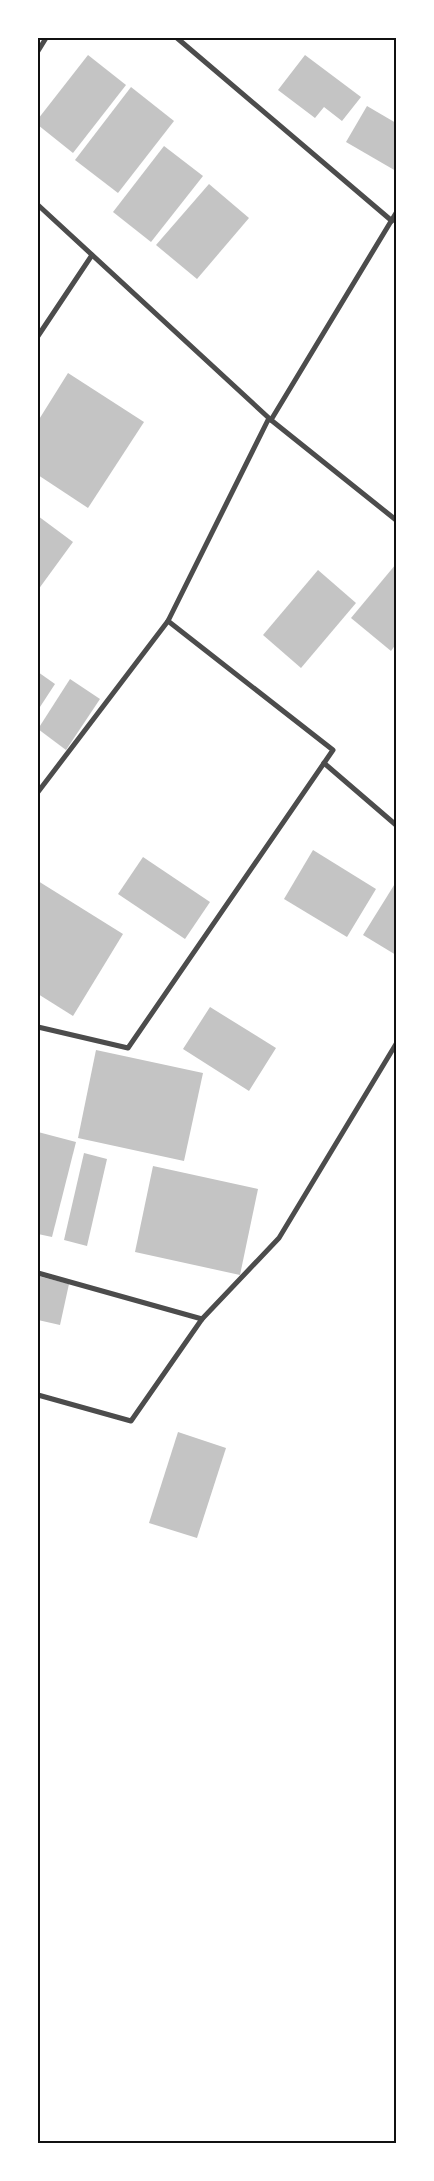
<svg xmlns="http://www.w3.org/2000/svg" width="434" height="2181" font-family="'Alegreya Sans',sans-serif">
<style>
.building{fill:#c4c4c4}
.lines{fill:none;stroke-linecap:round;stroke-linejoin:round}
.minor{stroke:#4c4c4c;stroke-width:5}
.neatline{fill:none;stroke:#111;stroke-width:2}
</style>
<rect width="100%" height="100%" fill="#fff"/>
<g class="building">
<polygon points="88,55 126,85 73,153 38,125 38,119"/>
<polygon points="305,55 361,97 342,121 324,107 315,118 278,90"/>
<polygon points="131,87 174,121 118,193 75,160"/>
<polygon points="367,106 396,123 396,171 346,142"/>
<polygon points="164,146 203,176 151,242 113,212"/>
<polygon points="209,184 249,218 197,279 156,245"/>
<polygon points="68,373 144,422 88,508 38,475 38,421"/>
<polygon points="38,516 73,542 38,590"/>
<polygon points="396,564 396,644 391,651 351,618"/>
<polygon points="318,570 356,603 301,668 263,635"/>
<polygon points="38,672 55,684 38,710"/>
<polygon points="70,679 100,699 66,750 38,729"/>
<polygon points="313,850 376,889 347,937 284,899"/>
<polygon points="143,857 210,902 185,939 118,894"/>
<polygon points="38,881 123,934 73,1016 38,994"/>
<polygon points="396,882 396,955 363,935"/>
<polygon points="210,1007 276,1048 249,1091 183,1049"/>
<polygon points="96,1050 203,1073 184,1161 78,1138"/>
<polygon points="38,1132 76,1142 52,1237 38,1234"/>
<polygon points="84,1153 107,1159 87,1246 64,1240"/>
<polygon points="153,1166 258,1189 240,1275 135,1252"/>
<polygon points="38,1276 69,1284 60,1325 38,1320"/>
<polygon points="178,1432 226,1448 197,1538 149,1523"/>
</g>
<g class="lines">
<g class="minor">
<polyline points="177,38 392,221"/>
<polyline points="38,51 46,38"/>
<polyline points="38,205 271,420 396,520"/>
<polyline points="38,336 92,255"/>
<polyline points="324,763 396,825"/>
<polyline points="38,792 168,621 268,420 271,420 396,213"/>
<polyline points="38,1027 128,1048 333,750 168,621"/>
<polyline points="38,1273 202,1319"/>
<polyline points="38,1395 131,1421 202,1319 279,1238 396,1044"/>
</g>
</g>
<rect width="434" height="2181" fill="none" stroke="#ffffff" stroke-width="78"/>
<rect x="39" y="39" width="356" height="2103" class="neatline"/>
</svg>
